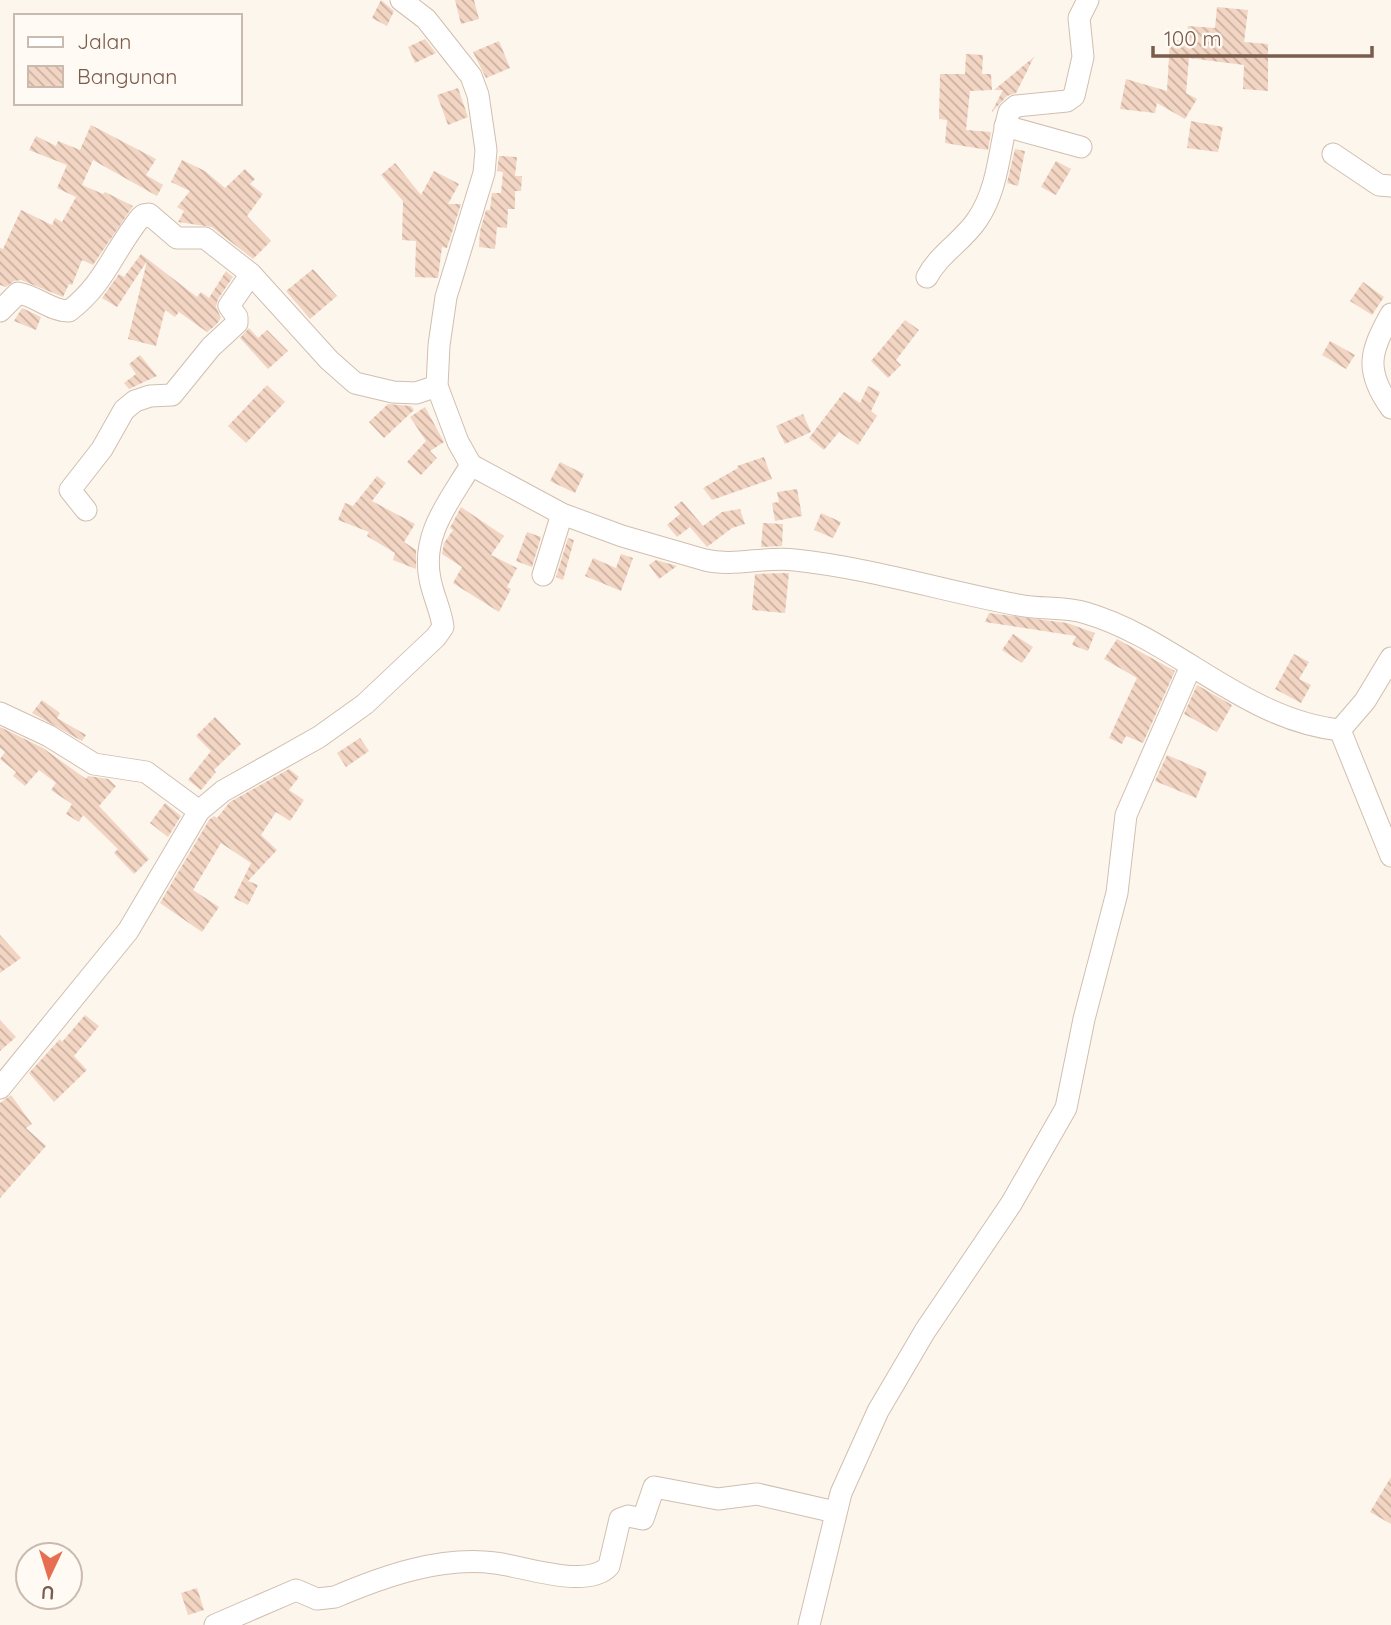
<svg xmlns="http://www.w3.org/2000/svg" width="1391" height="1625" font-family="Quicksand,sans-serif">
<style>
.building{fill:url(#building-back-hatch)}
.lines{fill:none;stroke-linecap:round;stroke-linejoin:round}
.minor-casing{stroke:#d1beb0;stroke-width:23}
.minor{stroke:#fff;stroke-width:21}
</style>
<defs>
<pattern id="building-back-hatch" width="6" height="6" patternUnits="userSpaceOnUse" patternTransform="scale(1.75)"><rect width="6" height="6" fill="#f3d5c3"/><path d="M-1 5l2 2M0 0l6 6M5-1l2 2" fill="none" stroke="#cab0a1"/></pattern>
</defs>
<rect width="100%" height="100%" fill="#fdf6ec"/>
<g class="building">
<polygon points="381,0 394,11 387,26 372,18"/>
<polygon points="455,0 474,0 479,19 461,24"/>
<polygon points="1217,7 1248,10 1244,42 1268,44 1268,91 1243,89 1244,65 1189,58 1186,93 1197,99 1185,119 1157,103 1155,113 1120,109 1126,79 1167,91 1170,39 1187,41 1188,26 1215,28"/>
<polygon points="425,39 436,53 415,63 408,47"/>
<polygon points="499,41 510,68 486,78 473,52"/>
<polygon points="966,54 983,55 982,74 991,74 992,90 970,91 966,130 991,132 988,150 945,143 947,120 939,119 940,74 965,74"/>
<polygon points="1034,57 1016,93 1007,96 991,113 1003,90 994,90"/>
<polygon points="458,88 468,117 448,125 437,95"/>
<polygon points="1191,121 1223,127 1218,152 1187,148"/>
<polygon points="91,125 156,159 146,175 163,185 157,196 93,160 82,185 103,194 105,192 133,206 93,265 82,260 72,285 69,284 63,297 21,280 14,281 6,287 0,285 0,248 3,249 21,210 52,225 55,218 62,222 76,197 57,188 67,165 29,150 36,136 56,146 58,141 80,150"/>
<polygon points="1015,149 1025,151 1018,186 1007,183"/>
<polygon points="499,156 517,157 515,176 522,176 521,191 515,191 515,209 508,209 507,228 497,227 495,249 479,247 480,231 486,210 490,210 492,193 501,193 503,172 497,171"/>
<polygon points="182,160 205,171 225,188 245,169 255,179 250,184 263,194 247,216 271,241 253,259 212,227 178,222 184,211 177,207 190,191 171,182"/>
<polygon points="1056,161 1071,169 1056,195 1041,187"/>
<polygon points="395,163 421,195 434,171 459,184 448,204 461,204 447,248 442,247 438,278 415,277 416,241 402,240 403,201 381,175"/>
<polygon points="141,254 197,297 201,292 209,298 226,271 233,277 218,299 216,307 221,318 216,325 207,332 179,312 175,317 165,310 156,346 128,339 147,261 117,307 102,298 119,274 124,277"/>
<polygon points="313,269 337,296 310,319 286,291"/>
<polygon points="1363,282 1384,297 1372,315 1350,301"/>
<polygon points="22,308 41,317 36,330 14,321"/>
<polygon points="905,320 919,330 896,360 901,365 888,378 871,361"/>
<polygon points="249,328 258,338 267,330 288,351 268,369 240,338"/>
<polygon points="1330,341 1355,355 1346,369 1322,355"/>
<polygon points="140,355 157,376 129,389 124,383 136,374 129,364"/>
<polygon points="267,385 285,402 246,443 228,426"/>
<polygon points="868,386 880,392 871,411 877,416 858,445 839,432 824,450 809,438 844,392 860,403"/>
<polygon points="388,404 411,406 414,410 384,438 369,422"/>
<polygon points="425,407 444,442 430,451 437,458 421,475 407,462 426,441 410,417"/>
<polygon points="803,414 811,432 785,444 776,426"/>
<polygon points="764,457 772,479 712,500 703,488 738,468 737,466"/>
<polygon points="560,462 584,474 575,493 550,481"/>
<polygon points="377,476 386,483 372,501 415,524 404,542 416,550 416,569 393,560 395,553 367,536 369,532 338,520 345,503 353,506"/>
<polygon points="797,489 802,516 775,521 772,503 779,502 777,492"/>
<polygon points="682,501 703,526 722,512 740,509 745,524 732,528 707,547 690,527 677,537 667,525 680,514 674,507"/>
<polygon points="461,507 504,536 491,555 517,568 507,587 511,589 499,612 453,583 462,567 442,554 444,543 453,530 450,528"/>
<polygon points="821,513 841,522 833,538 814,530"/>
<polygon points="763,523 783,524 782,546 761,547"/>
<polygon points="527,532 541,537 532,567 516,561"/>
<polygon points="568,538 574,540 563,580 556,577"/>
<polygon points="621,554 633,558 621,591 585,576 593,558 616,568"/>
<polygon points="656,560 677,566 659,579 649,565"/>
<polygon points="789,573 785,613 752,610 755,574"/>
<polygon points="989,613 1067,623 1095,633 1088,651 1072,645 1076,636 985,622"/>
<polygon points="1013,634 1033,647 1022,663 1002,650"/>
<polygon points="1117,639 1175,671 1143,743 1126,736 1122,744 1109,738 1137,678 1104,659"/>
<polygon points="1294,654 1309,662 1299,679 1311,685 1301,703 1275,689"/>
<polygon points="1197,685 1232,705 1217,732 1184,714"/>
<polygon points="42,700 60,713 57,718 86,735 82,741 32,713"/>
<polygon points="215,717 241,744 214,770 216,772 201,790 188,780 211,751 196,736"/>
<polygon points="0,727 43,748 86,779 88,776 108,779 116,786 99,806 149,859 134,874 114,853 118,849 83,815 79,822 66,814 72,804 51,790 56,783 39,770 25,786 13,776 16,772 0,759 5,752 0,748"/>
<polygon points="360,738 369,751 346,767 337,753"/>
<polygon points="1167,755 1207,772 1196,798 1155,781"/>
<polygon points="289,769 299,777 289,790 304,800 290,821 276,812 261,835 277,850 248,881 258,885 248,905 234,898 251,863 221,843 193,890 219,907 202,932 160,903 209,820 214,816 217,818 230,802"/>
<polygon points="165,803 181,816 168,837 150,823"/>
<polygon points="0,935 21,958 0,973"/>
<polygon points="85,1015 99,1026 74,1056 87,1070 54,1102 29,1073 60,1039 62,1042"/>
<polygon points="0,1020 16,1037 0,1051"/>
<polygon points="11,1095 32,1124 26,1128 46,1146 0,1198 0,1103"/>
<polygon points="1391,1477 1391,1524 1370,1512"/>
<polygon points="197,1588 204,1610 188,1615 181,1593"/>
</g>
<g class="lines">
<g class="minor-casing">
<g id="minor">
<path d="M 401,0 L 426,19 L 471,76 L 478,95 L 486,150 L 484,173 L 446,297 L 439,345 L 437,386 L 458,442 L 471,465 L 562,514 L 622,536 L 705,560 C 734,567 765,556 795,560 C 870,568 944,591 1018,605 C 1041,610 1063,606 1086,613 C 1175,639 1244,720 1340,730 L 1391,856"/>
<polyline points="1005,126 1081,147"/>
<polyline points="1333,154 1379,185 1391,186"/>
<path d="M 927,277 C 939,254 963,241 977,220 C 999,188 999,148 1009,112 L 1016,106 L 1067,101 L 1074,96 L 1083,57 L 1079,18 L 1088,0"/>
<path d="M 0,311 L 18,293 C 37,296 50,311 69,311 C 104,285 114,250 140,218 C 144,214 143,215 149,214 L 177,238 L 205,238 L 251,274 L 329,360 L 355,383 L 393,392 L 416,393 L 437,386"/>
<path d="M 1391,314 C 1370,352 1364,370 1391,408"/>
<polyline points="86,510 70,490 102,449 124,410 135,401 150,396 172,395 211,347 237,323 237,317 229,306 251,274"/>
<polyline points="543,575 562,514"/>
<polyline points="0,713 49,736 94,764 146,772 199,811"/>
<polyline points="1340,730 1365,701 1391,658"/>
<path d="M 0,1088 L 128,931 L 199,811 L 223,791 L 319,737 L 365,704 L 436,637 L 443,627 C 441,610 433,596 430,579 C 421,534 449,502 471,465"/>
<path d="M 215,1625 L 296,1590 L 317,1599 L 335,1597 C 384,1576 441,1556 495,1563 C 523,1566 588,1590 609,1566 L 620,1519 L 628,1516 L 643,1519 L 654,1487 L 718,1499 L 757,1494 L 835,1512"/>
<polyline points="809,1625 841,1493 878,1411 925,1331 1011,1204 1066,1108 1084,1019 1117,893 1126,815 1191,666"/>
</g>
</g>
<use href="#minor" class="minor"/>
</g>
<rect x="14" y="14" width="228" height="91" fill="#fffaf3" stroke="#cabbb1" stroke-width="2"/>
<rect x="28" y="37" width="35" height="10" fill="#ffffff" stroke="#cabbb1" stroke-width="2"/>
<text x="77" y="49" font-size="21" fill="#7a5c4d">Jalan</text>
<rect x="28" y="66" width="35" height="21" fill="url(#building-back-hatch)" stroke="#cabbb1" stroke-width="2"/>
<text x="77" y="84" font-size="21" fill="#7a5c4d">Bangunan</text>
<g transform="translate(49 1576) rotate(184)"><circle r="33" fill="#fffaf3" stroke="#cabbb1" stroke-width="2"/>
<path d="M0-5L12 26L0 18L-12 26Z" fill="#e76f51"/>
<text y="-10" font-size="19" font-weight="bold" text-anchor="middle" fill="#7a5c4d">U</text>
</g>
<path d="M1153 46v10h219v-10" fill="none" stroke="#7a5c4d" stroke-width="3.5"/>
<text x="1164" y="46" font-size="21" fill="#7a5c4d" stroke="#fffaf3" stroke-width="5" paint-order="stroke">100 m</text>
</svg>
